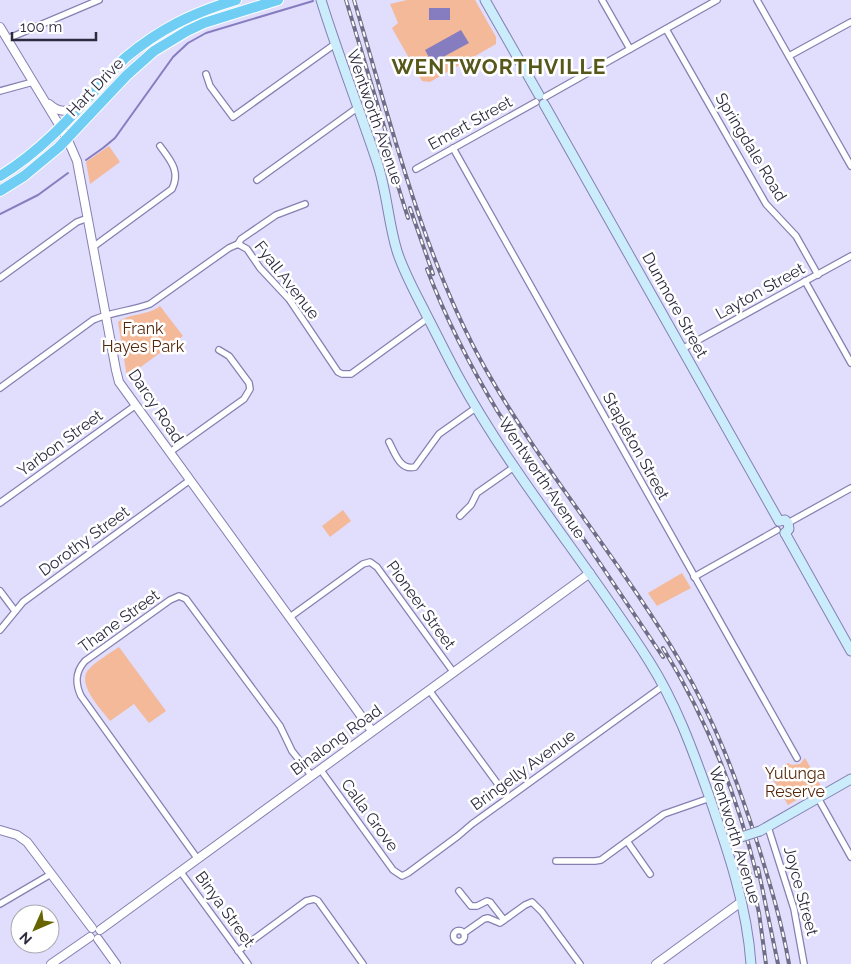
<svg xmlns="http://www.w3.org/2000/svg" width="851" height="964" font-family="Raleway,sans-serif">
<style>
.green{fill:#f4b999}
.water{fill:#857dbf}
.lines{fill:none;stroke-linecap:round;stroke-linejoin:round}
.stream{stroke:#857dbf;stroke-width:2}
.minor-casing{stroke:#8580b1;stroke-width:8}
.tertiary-casing{stroke:#8580b1;stroke-width:10}
.secondary-casing{stroke:#8580b1;stroke-width:11}
.trunk-casing{stroke:#fff;stroke-width:12}
.minor{stroke:#fff;stroke-width:5.5}
.tertiary{stroke:#fff;stroke-width:8}
.secondary{stroke:#caecfb;stroke-width:9}
.trunk{stroke:#70cef4;stroke-width:10}
.rail-casing{stroke:#706d86;stroke-width:4}
.rail{stroke:#fff;stroke-width:2;stroke-dasharray:5.5;stroke-linecap:butt}
.secondary-bridge-casing{stroke:#8580b1;stroke-width:11;stroke-linecap:butt}
.secondary-bridge{stroke:#caecfb;stroke-width:9}
.labels{text-anchor:middle;dominant-baseline:central;stroke-width:5;stroke-linejoin:round;paint-order:stroke}
.street-label{font-size:16px;fill:#2d2a3f;stroke:#fff}
.park-label{font-size:16px;fill:#54270a;stroke:#fff}
.district-label{font-size:21px;font-weight:bold;letter-spacing:1px;fill:#57571b;stroke:#fff}
</style>
<rect width="100%" height="100%" fill="#e0ddfd"/>
<g class="green">
<polygon points="407,0 475,0 496,37 496,44 430,82 422,81 392,28 398,23 390,4"/>
<polygon points="109,146 120,162 90,184 86,162"/>
<path d="M 160,306 L 183,336 L 127,377 L 118,322 C 130,313 147,316 160,306 Z"/>
<polygon points="343,510 351,521 330,537 322,526"/>
<polygon points="682,573 691,588 657,606 648,593"/>
<path d="M 119,647 L 166,711 L 149,723 L 134,704 L 110,721 C 101,709 74,682 90,668 C 98,660 109,654 119,647 Z"/>
<polygon points="805,758 821,786 788,805 770,774 788,763 792,765 800,764"/>
</g>
<g class="water">
<rect x="429" y="8" width="21" height="12"/>
<polygon points="461,30 469,43 432,63 425,50"/>
</g>
<g class="lines">
<g class="stream">
<polyline points="86,160 103,148 115,138 173,57 188,43 206,33 313,1"/>
<polyline points="0,214 38,195 68,173"/>
</g>
<g class="minor-casing">
<g id="minor">
<polyline points="602,0 630,49"/>
<polyline points="757,0 851,166"/>
<polyline points="666,29 766,204 796,236 818,275"/>
<polyline points="7,39 99,0"/>
<polyline points="789,56 851,22"/>
<polyline points="206,74 210,86 233,117 335,44"/>
<polyline points="0,91 33,82"/>
<polyline points="545,97 717,0"/>
<polyline points="453,148 797,758"/>
<polyline points="416,169 536,102"/>
<polyline points="257,180 357,108"/>
<polyline points="238,244 241,239 276,215 305,204"/>
<path d="M 93,247 L 172,189 C 181,171 170,160 160,146"/>
<polyline points="0,278 77,222 88,218"/>
<polyline points="805,281 851,363"/>
<polyline points="682,349 851,256"/>
<path d="M 0,388 L 93,320 C 111,312 131,311 150,304 L 229,248 L 238,244 L 247,249 L 260,268 L 289,299 L 338,372 L 342,374 L 351,374 L 428,318"/>
<path d="M 389,442 C 395,453 400,471 415,467 L 439,434 L 477,407"/>
<polyline points="170,452 244,399 250,389 249,383 229,356 219,350"/>
<polyline points="0,503 136,405"/>
<polyline points="460,516 471,505 477,493 514,467"/>
<polyline points="788,523 851,488"/>
<polyline points="694,577 777,530"/>
<polyline points="0,591 15,611"/>
<polyline points="290,617 363,564 370,562 377,567 454,673"/>
<polyline points="0,630 23,602 190,480"/>
<polyline points="429,690 508,798"/>
<polyline points="320,769 393,870 402,876 408,873 458,836 472,824 663,686"/>
<polyline points="818,798 851,857"/>
<polyline points="768,827 794,909 804,964"/>
<polyline points="627,841 650,874"/>
<path d="M 197,858 L 81,696 C 75,683 75,672 85,661 L 170,600 L 179,596 L 186,599 L 280,726 L 292,751 L 311,775"/>
<polyline points="556,861 595,861 601,860 664,814 710,798"/>
<polyline points="180,871 248,964"/>
<polyline points="459,891 471,906 477,906 487,901 490,902 504,920"/>
<polyline points="0,904 51,874"/>
<circle cx="459" cy="936" r="5.5"/>
<polyline points="464,933 484,919 488,918 500,923 525,905 532,902 542,912 580,964"/>
<polyline points="238,951 306,901 314,899 318,901 363,964"/>
</g>
</g>
<g class="tertiary-casing">
<g id="tertiary">
<polyline points="0,27 67,138 77,161 116,370 119,382 372,731"/>
<path d="M 49,104 C 59,113 67,112 79,107"/>
<polyline points="0,830 17,835 27,842 92,928"/>
<polyline points="100,930 590,573"/>
<polyline points="98,939 116,964"/>
<polyline points="51,964 90,937"/>
<polyline points="656,964 741,902"/>
</g>
</g>
<g class="secondary-casing">
<g id="secondary">
<path d="M 321,0 C 338,55 359,108 377,162 C 387,191 388,222 397,251 C 404,273 416,294 426,314 C 437,335 447,356 458,376 C 513,477 588,564 649,661 C 675,702 692,748 708,793 C 727,848 747,905 751,964"/>
<polyline points="485,0 539,95"/>
<polyline points="544,104 779,521"/>
<polyline points="779,521 785,520 788,523 789,529 785,533"/>
<polyline points="785,533 851,651"/>
<polyline points="760,831 851,779"/>
</g>
</g>
<g class="trunk-casing">
<g id="trunk">
<path d="M 0,176 C 50,146 85,100 125,58 C 160,29 192,13 236,0"/>
<polyline points="0,191 24,176 59,147 127,75 154,51 187,31 204,23 278,0"/>
</g>
</g>
<use href="#minor" class="minor"/>
<use href="#tertiary" class="tertiary"/>
<use href="#secondary" class="secondary"/>
<use href="#trunk" class="trunk"/>
<g class="rail-casing">
<g id="rail">
<polyline points="346,0 390,146"/>
<path d="M 354,0 C 391,123 422,255 485,368 C 543,471 621,561 681,663 C 715,721 737,780 758,845 C 770,884 782,923 789,964"/>
<polyline points="384,141 408,218"/>
<polyline points="410,208 433,274"/>
<path d="M 427,269 C 446,319 470,366 498,412 L 663,657"/>
<path d="M 663,648 C 707,719 737,795 757,876"/>
<polyline points="758,868 778,964"/>
<polyline points="749,869 759,913 766,964"/>
</g>
</g>
<use href="#rail" class="rail"/>
<g class="secondary-bridge-casing">
<polyline id="secondary-bridge" points="735,839 760,831"/>
</g>
<use href="#secondary-bridge" class="secondary-bridge"/>
</g>
<g class="labels">
<g class="street-label">
<text transform="translate(95 87) rotate(-46)">Hart Drive</text>
<text transform="translate(375 117) rotate(71)">Wentworth Avenue</text>
<text transform="translate(470 123) rotate(-29)">Emert Street</text>
<text transform="translate(751 147) rotate(59)">Springdale Road</text>
<text transform="translate(287 280) rotate(52)">Fyall Avenue</text>
<text transform="translate(760 291) rotate(-29)">Layton Street</text>
<text transform="translate(675 305) rotate(61)">Dunmore Street</text>
<text transform="translate(156 406) rotate(56)">Darcy Road</text>
<text transform="translate(60 443) rotate(-36)">Yarbon Street</text>
<text transform="translate(636 446) rotate(61)">Stapleton Street</text>
<text transform="translate(542 478) rotate(56)">Wentworth Avenue</text>
<text transform="translate(84 541) rotate(-36)">Dorothy Street</text>
<text transform="translate(421 605) rotate(54)">Pioneer Street</text>
<text transform="translate(119 621) rotate(-36)">Thane Street</text>
<text transform="translate(336 740) rotate(-36)">Binalong Road</text>
<text transform="translate(523 770) rotate(-36)">Bringelly Avenue</text>
<text transform="translate(370 815) rotate(54)">Calla Grove</text>
<text transform="translate(735 835) rotate(73)">Wentworth Avenue</text>
<text transform="translate(801 891) rotate(75)">Joyce Street</text>
<text transform="translate(225 909) rotate(54)">Binya Street</text>
</g>
<g class="park-label">
<text x="143" y="328">Frank<tspan x="143" dy="18">Hayes Park</tspan></text>
<text x="795" y="773">Yulunga<tspan x="795" dy="18">Reserve</tspan></text>
</g>
<g class="district-label">
<text x="499" y="66">WENTWORTHVILLE</text>
</g>
</g>
<g transform="translate(35 929) rotate(225)"><circle r="24" fill="#ffffff" stroke="#abaab2"/>
<path d="M0-4L9 19L0 12L-9 19Z" fill="#666500"/>
<text y="-8" font-size="14" font-weight="bold" text-anchor="middle" fill="#2d2a3f">N</text>
</g>
<path d="M12 32v8h84v-8" fill="none" stroke="#2d2a3f" stroke-width="2.5"/>
<text x="20" y="32" font-size="15" fill="#2d2a3f" stroke="#ffffff" stroke-width="4" paint-order="stroke">100 m</text>
</svg>
